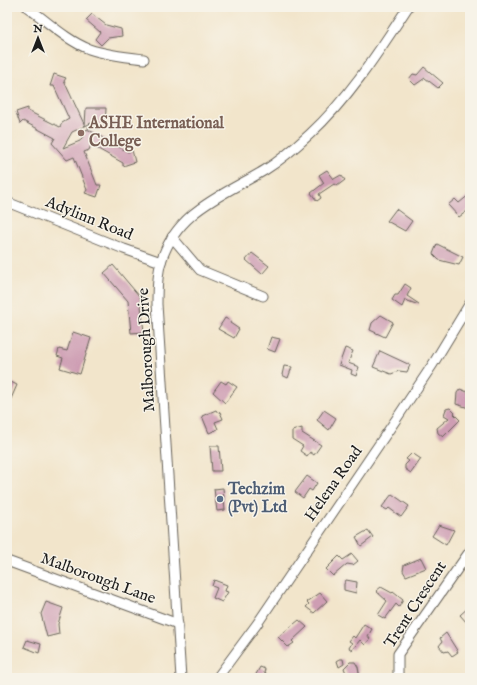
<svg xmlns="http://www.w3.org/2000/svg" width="477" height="685" font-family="'IM FELL English',serif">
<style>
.building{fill:#ce9db3}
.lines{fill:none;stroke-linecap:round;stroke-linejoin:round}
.minor-casing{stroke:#676259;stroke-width:11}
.minor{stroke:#fff;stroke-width:9}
.education-dot{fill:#8d6e63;stroke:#f7f3e8;stroke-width:1.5}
.service-dot{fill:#5c6f8a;stroke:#f7f3e8;stroke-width:1.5}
.labels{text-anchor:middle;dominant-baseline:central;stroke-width:3;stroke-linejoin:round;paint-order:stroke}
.education-label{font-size:16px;font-weight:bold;fill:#785e54;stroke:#f7f3e8;text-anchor:start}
.street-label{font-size:16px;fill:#1c1c1c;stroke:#f7f3e8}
.service-label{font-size:16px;font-weight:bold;fill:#4e5e75;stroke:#f7f3e8;text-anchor:start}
</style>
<rect width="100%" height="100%" fill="#f7f3e8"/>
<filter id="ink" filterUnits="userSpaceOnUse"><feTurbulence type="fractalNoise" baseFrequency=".025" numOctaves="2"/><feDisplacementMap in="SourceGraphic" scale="8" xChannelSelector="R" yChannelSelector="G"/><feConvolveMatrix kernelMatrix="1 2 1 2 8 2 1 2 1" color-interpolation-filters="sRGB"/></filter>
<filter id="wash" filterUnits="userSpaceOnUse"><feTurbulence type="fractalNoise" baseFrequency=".012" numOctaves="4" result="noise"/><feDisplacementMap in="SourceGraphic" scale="16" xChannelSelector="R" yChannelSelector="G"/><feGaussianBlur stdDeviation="0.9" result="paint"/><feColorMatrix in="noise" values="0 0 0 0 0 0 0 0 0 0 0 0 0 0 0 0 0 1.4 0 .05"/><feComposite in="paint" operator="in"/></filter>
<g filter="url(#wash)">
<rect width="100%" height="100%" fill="#f2e5cb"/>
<g id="blocks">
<g class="building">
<polygon points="92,14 106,25 121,29 122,36 108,38 101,45 95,39 100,32 86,20"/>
<polygon points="424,67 443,83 438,88 425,78 415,85 409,79 413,74 417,75"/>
<polygon points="54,74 66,78 64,81 85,126 72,132 63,148 80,141 87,129 128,152 132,150 135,162 123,166 123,163 91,145 89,150 84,152 97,185 101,185 97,197 85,193 87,190 74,157 67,160 52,143 55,138 23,121 20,124 16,112 28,108 28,111 60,127 62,123 69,119 54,86 50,86"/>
<polygon points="86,108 106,108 105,129 88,128 91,123 85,126"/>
<polygon points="327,170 334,179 341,175 345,180 337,186 334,184 319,194 321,198 317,201 311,193 324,183 319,175"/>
<polygon points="470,194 470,209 459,217 448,205 455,199 459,203"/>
<polygon points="396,209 412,221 405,231 387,221"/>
<polygon points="437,244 463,257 459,265 439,260 433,254"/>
<polygon points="252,253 269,266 262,274 246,260"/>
<polygon points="113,265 140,297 144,332 131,333 128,301 104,273"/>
<polygon points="405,284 411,288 407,296 419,304 419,305 405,300 402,307 392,300 395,295 398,295"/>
<polygon points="381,315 393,322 385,337 370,330 372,323"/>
<polygon points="225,318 231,321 230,323 239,329 234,338 218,329"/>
<polygon points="73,332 91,338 80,374 60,368 63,358 57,356 59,349 67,351"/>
<polygon points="271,337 280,339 275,352 267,349"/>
<polygon points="345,348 353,351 348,363 359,367 356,376 351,374 352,370 339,365"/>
<polygon points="380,351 410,365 407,372 399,371 391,374 373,367"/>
<polygon points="284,366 292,367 288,378 282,375"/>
<polygon points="221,381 226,384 228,381 237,387 225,403 213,392"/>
<polygon points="11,382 17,385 7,408 7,391"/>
<polygon points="460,389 470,393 469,408 456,404 457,393"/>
<polygon points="450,408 455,413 454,414 460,420 443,437 438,433 437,428 449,418 444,415 446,409"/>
<polygon points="216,410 218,413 220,412 223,419 215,422 218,429 209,433 202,416"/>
<polygon points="324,410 336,418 329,430 317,420"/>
<polygon points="302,428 302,433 321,445 314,455 310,452 307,456 300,451 303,446 292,439 292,431"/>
<polygon points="210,446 219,446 221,471 212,471"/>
<polygon points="412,453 421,459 411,473 405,469 405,465 409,461 406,459"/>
<polygon points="307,476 317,483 312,491 309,489 303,498 295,492"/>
<polygon points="223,488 225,510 217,511 214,489"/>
<polygon points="392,494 409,506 401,517 389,508 387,510 382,507"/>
<polygon points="439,525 454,530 446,545 432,536"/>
<polygon points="368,530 373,537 361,546 356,537"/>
<polygon points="352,554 358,561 353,565 347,564 333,576 326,569 339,556 343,560"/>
<polygon points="421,558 426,568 406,576 403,571 404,565"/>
<polygon points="214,580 227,585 225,591 228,592 222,602 213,598 217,588 212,586"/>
<polygon points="346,580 357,582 356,593 344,590 344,584"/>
<polygon points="381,587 392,593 393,592 403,600 399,607 396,604 385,619 378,615 387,601 376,591"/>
<polygon points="320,593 327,601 314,613 306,607 309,604 307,602"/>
<polygon points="46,602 63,608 58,624 59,634 47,637 41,614"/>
<polygon points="470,606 470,620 467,623 460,615"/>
<polygon points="299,620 307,627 292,641 294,643 288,647 278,637"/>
<polygon points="364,624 372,629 368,636 370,639 365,645 360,640 352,650 349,648 352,643 349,641 353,636 355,638"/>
<polygon points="446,633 458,652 452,656 448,651 444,652 439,646 442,642 440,638"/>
<polygon points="27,640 41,644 39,653 24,647"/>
<polygon points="340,659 343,659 344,664 339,667 337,661"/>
<polygon points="350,662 355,662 358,667 360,678 348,678 344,668"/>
<polygon points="260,667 265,669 264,673 276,678 254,678"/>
</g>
</g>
</g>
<g filter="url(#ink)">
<use href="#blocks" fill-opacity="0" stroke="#676259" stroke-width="1"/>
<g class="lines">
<g class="minor-casing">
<g id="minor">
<path d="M 27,7 C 47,21 66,40 89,49 C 107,55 126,57 144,59"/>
<polyline points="7,202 124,249 161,262"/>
<polyline points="172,237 200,270 263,296"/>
<polyline points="7,561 178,624"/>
<path d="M 181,678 L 157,304 C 157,290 157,275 161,262 C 176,211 224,195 265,170 C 281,160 296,147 310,134 C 349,98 379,51 408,7"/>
<polyline points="217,678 257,624 397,418 433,364 470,303"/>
<polyline points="398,678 398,654 470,551"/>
</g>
</g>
<use href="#minor" class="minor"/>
</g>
</g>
<circle class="education-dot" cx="81" cy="133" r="4"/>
<circle class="service-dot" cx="220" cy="499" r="4"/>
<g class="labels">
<g class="education-label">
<text x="89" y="124">ASHE International<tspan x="89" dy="18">College</tspan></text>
</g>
<g class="street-label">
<text transform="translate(89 219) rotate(22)">Adylinn Road</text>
<text transform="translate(147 350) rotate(-93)">Malborough Drive</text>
<text transform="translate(334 484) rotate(-55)">Helena Road</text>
<text transform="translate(98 579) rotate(20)">Malborough Lane</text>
<text transform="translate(416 605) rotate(-57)">Trent Crescent</text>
</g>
<g class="service-label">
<text x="228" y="490">Techzim<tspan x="228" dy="18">(Pvt) Ltd</tspan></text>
</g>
</g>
<rect width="477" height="685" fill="none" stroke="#f7f3e8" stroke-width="24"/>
<g transform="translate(38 38)" stroke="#f7f3e8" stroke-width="3" paint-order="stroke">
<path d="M0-3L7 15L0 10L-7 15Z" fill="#1c1c1c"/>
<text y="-6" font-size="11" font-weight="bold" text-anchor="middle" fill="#1c1c1c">N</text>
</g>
</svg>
